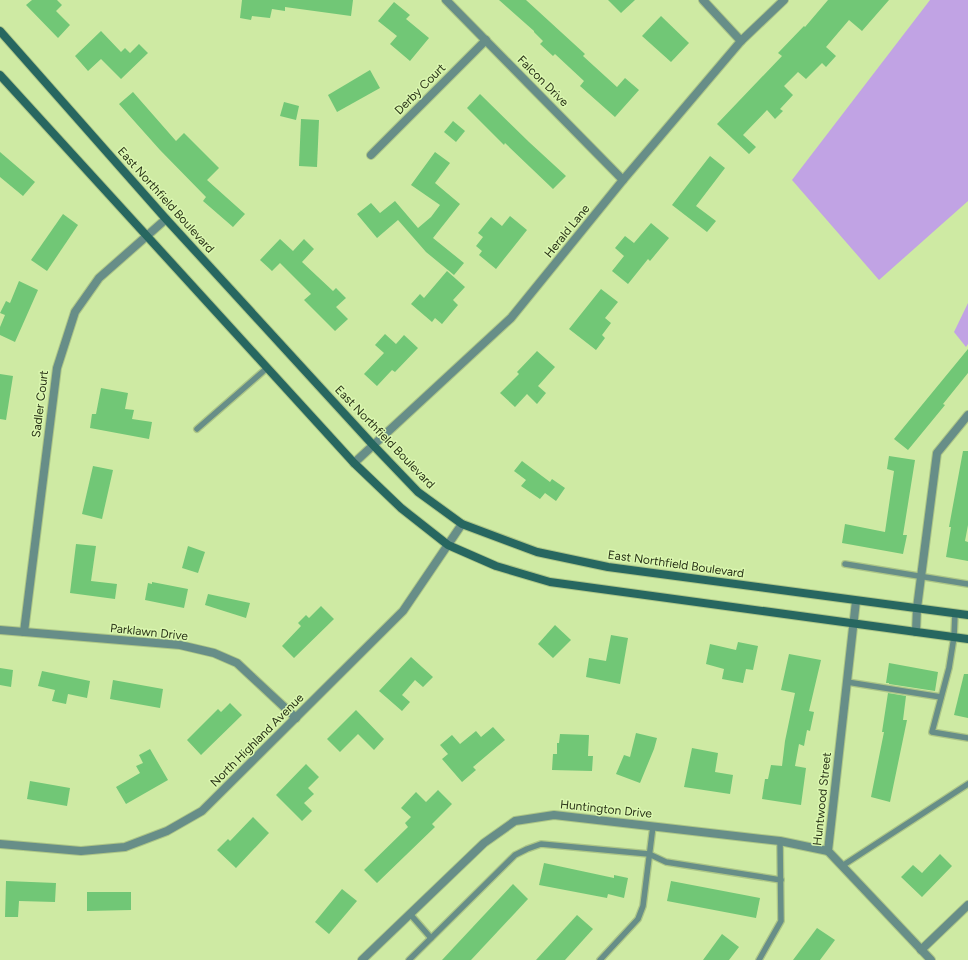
<svg xmlns="http://www.w3.org/2000/svg" width="968" height="960" font-family="Figtree,sans-serif">
<style>
.green{fill:#c1a3e4}
.building{fill:#71c776}
.lines{fill:none;stroke-linecap:round;stroke-linejoin:round}
.service-casing{stroke:#adc687;stroke-width:8}
.minor-casing{stroke:#adc687;stroke-width:10}
.tertiary-casing{stroke:#adc687;stroke-width:10}
.secondary-casing{stroke:#adc687;stroke-width:10}
.service{stroke:#678e88;stroke-width:5.5}
.minor{stroke:#678e88;stroke-width:8}
.tertiary{stroke:#678e88;stroke-width:8}
.secondary{stroke:#276760;stroke-width:8}
.labels{text-anchor:middle;dominant-baseline:central;stroke-width:3;stroke-linejoin:round;paint-order:stroke}
.street-label{font-size:12px;fill:#2a3418;stroke:#dbf7b0}
</style>
<rect width="100%" height="100%" fill="#ceeaa3"/>
<g class="green">
<polygon points="930,0 968,0 968,201 879,280 792,180"/>
<polygon points="968,303 968,344 966,347 954,332"/>
</g>
<g class="building">
<polygon points="32,0 57,0 62,5 56,11 70,25 58,38 26,5"/>
<polygon points="242,0 353,0 351,16 285,7 285,11 272,9 270,18 252,16 251,20 240,18"/>
<polygon points="499,0 526,0 585,54 583,56 617,87 625,78 639,90 615,117 580,86 584,81 555,54 553,56 540,44 543,41 534,32 534,31"/>
<polygon points="608,0 635,0 621,13"/>
<polygon points="828,0 889,0 862,31 849,20 826,47 836,56 826,67 822,63 806,79 798,72 784,86 793,95 780,109 783,111 775,119 767,110 743,135 756,147 749,154 717,124 782,56 778,53 804,26 805,27"/>
<polygon points="394,2 410,15 406,19 429,38 410,61 390,44 397,36 378,21"/>
<polygon points="661,16 689,43 671,62 642,36"/>
<polygon points="101,31 121,52 125,48 130,53 139,44 148,53 121,79 101,59 88,71 75,56"/>
<polygon points="370,70 380,88 337,112 328,95"/>
<polygon points="133,92 176,141 184,133 219,168 207,180 245,214 233,227 203,201 206,197 160,150 119,104"/>
<polygon points="480,94 529,142 566,176 553,189 505,143 504,145 467,108"/>
<polygon points="284,102 299,106 296,120 280,116"/>
<polygon points="301,119 319,120 317,167 299,166"/>
<polygon points="453,121 465,131 456,142 444,132"/>
<polygon points="0,152 35,182 23,196 0,177"/>
<polygon points="435,152 450,163 435,183 460,204 433,238 464,263 454,275 426,252 398,220 377,238 357,214 371,203 380,213 395,201 418,228 431,217 440,205 411,185"/>
<polygon points="710,156 725,168 696,206 716,221 707,232 672,205"/>
<polygon points="63,214 78,225 47,271 31,260"/>
<polygon points="510,216 527,230 496,269 479,255 482,251 476,246 483,237 478,233 491,217 502,226"/>
<polygon points="651,223 669,238 650,261 648,259 628,284 612,271 624,256 615,248 625,236 634,243"/>
<polygon points="280,239 293,251 304,239 314,249 302,262 333,291 336,288 346,298 336,307 348,319 335,331 304,300 311,294 280,263 272,271 260,260"/>
<polygon points="447,271 465,287 453,300 458,305 442,324 435,318 432,322 411,304 420,294 424,298"/>
<polygon points="19,281 38,290 15,342 0,335 0,327 5,315 0,313 6,301 10,303"/>
<polygon points="601,289 618,302 605,318 611,323 602,335 605,338 596,350 569,329"/>
<polygon points="385,334 396,344 404,335 418,348 395,372 392,370 377,386 364,374 384,353 375,345"/>
<polygon points="968,349 968,373 943,404 945,405 908,450 894,439"/>
<polygon points="537,351 555,367 538,386 546,393 537,404 527,394 515,407 500,393 519,374 517,372"/>
<polygon points="0,374 13,376 6,420 0,419"/>
<polygon points="101,388 128,393 125,409 134,410 132,419 152,422 149,439 90,428 92,414 96,414"/>
<polygon points="963,451 968,451 968,525 965,541 968,542 968,561 946,557 951,527 949,527"/>
<polygon points="889,456 915,460 903,535 907,535 903,554 842,543 845,524 885,532 894,471 887,469"/>
<polygon points="522,461 550,482 552,479 565,488 556,501 545,493 540,499 521,486 526,480 514,471"/>
<polygon points="93,466 113,470 102,519 82,514"/>
<polygon points="76,544 96,546 91,581 117,584 115,599 70,593"/>
<polygon points="188,546 205,552 198,573 182,568"/>
<polygon points="152,582 188,589 184,608 145,600 148,583 152,584"/>
<polygon points="208,594 250,603 246,618 205,605"/>
<polygon points="321,606 334,619 294,658 282,646 301,626 298,623 306,615 309,618"/>
<polygon points="555,625 571,640 553,658 538,644"/>
<polygon points="611,635 628,638 620,684 586,677 589,658 606,661"/>
<polygon points="738,642 758,646 753,670 746,669 743,683 722,679 724,669 706,664 710,644 736,650"/>
<polygon points="789,654 821,660 809,711 814,712 810,731 807,730 804,746 799,744 795,766 806,768 801,805 762,799 765,779 768,779 771,765 782,766 785,741 795,693 781,690"/>
<polygon points="411,657 433,677 423,687 415,680 402,695 410,702 402,711 379,691"/>
<polygon points="889,663 938,672 935,691 889,684 889,683 886,683"/>
<polygon points="0,668 13,670 11,687 0,685"/>
<polygon points="42,671 90,681 87,698 68,694 66,704 52,701 55,690 38,686"/>
<polygon points="964,674 968,674 968,718 954,715"/>
<polygon points="113,680 163,689 160,708 110,699"/>
<polygon points="888,693 906,696 903,720 907,720 890,802 871,797 884,732 882,732"/>
<polygon points="230,703 242,715 201,755 187,740 218,709 221,712"/>
<polygon points="356,710 384,739 374,750 358,734 340,752 327,739"/>
<polygon points="493,727 505,740 473,767 476,770 462,782 442,759 448,754 440,745 452,735 460,744 476,731 481,737"/>
<polygon points="636,733 657,738 654,749 640,783 616,774 624,755 630,757"/>
<polygon points="560,734 589,735 588,756 593,756 592,771 552,770 553,754 557,754 557,743 559,743"/>
<polygon points="692,748 718,753 715,772 733,775 730,794 684,787"/>
<polygon points="150,749 168,780 126,804 116,787 140,773 136,766 143,763 139,755"/>
<polygon points="306,764 319,777 308,788 314,794 304,803 312,811 302,821 276,795"/>
<polygon points="30,781 70,788 67,806 27,799"/>
<polygon points="438,790 452,804 432,824 435,827 377,883 364,870 408,827 405,823 411,817 401,808 416,792 426,802"/>
<polygon points="253,817 269,833 236,868 217,850 228,839 230,841"/>
<polygon points="940,854 952,866 922,897 901,877 913,865 922,873"/>
<polygon points="544,863 614,878 614,875 628,878 624,898 608,894 607,898 539,885"/>
<polygon points="6,881 56,883 55,902 19,901 18,917 5,917"/>
<polygon points="671,881 760,898 756,918 667,901"/>
<polygon points="513,884 528,899 471,960 442,960"/>
<polygon points="342,889 357,901 329,934 315,922"/>
<polygon points="87,892 131,892 131,910 87,911"/>
<polygon points="577,915 593,929 565,960 536,960"/>
<polygon points="817,928 835,940 820,960 793,960"/>
<polygon points="722,934 739,947 729,960 703,960"/>
</g>
<g class="lines">
<g class="service-casing">
<g id="service">
<polyline points="197,429 267,368"/>
<polyline points="845,564 968,584"/>
<polyline points="955,614 954,637 949,668 932,732 968,738"/>
<polyline points="847,682 941,697"/>
<polyline points="842,866 968,784"/>
<polyline points="410,914 431,938"/>
<polyline points="409,960 515,855 527,849 541,844 649,854 666,862 781,880"/>
<polyline points="600,960 638,919 643,906 653,826"/>
<polyline points="759,960 781,921 780,841"/>
</g>
</g>
<g class="minor-casing">
<g id="minor">
<polyline points="446,0 623,180"/>
<polyline points="703,0 741,41"/>
<polyline points="371,155 486,40"/>
<polyline points="354,463 511,318 623,180 741,41 784,0"/>
<polyline points="856,601 828,851 931,960"/>
<polyline points="0,630 180,645 214,653 237,663 296,718"/>
<polyline points="24,632 57,368 75,312 99,278 166,219"/>
<polyline points="916,632 917,608 937,453 968,415"/>
<polyline points="921,950 968,905"/>
<polyline points="362,960 484,843 515,821 554,815 780,841 828,851"/>
</g>
</g>
<g class="tertiary-casing">
<polyline id="tertiary" points="0,844 81,851 125,847 167,831 202,811 403,611 462,524"/>
</g>
<g class="secondary-casing">
<g id="secondary">
<polyline points="0,31 166,219 373,445 418,492 462,524 537,552 608,567 968,615"/>
<polyline points="0,75 354,463 401,508 448,545 496,566 550,582 968,639"/>
</g>
</g>
<use href="#service" class="service"/>
<use href="#minor" class="minor"/>
<use href="#tertiary" class="tertiary"/>
<use href="#secondary" class="secondary"/>
</g>
<g class="labels">
<g class="street-label">
<text transform="translate(543 81) rotate(45)">Falcon Drive</text>
<text transform="translate(420 89) rotate(-45)">Derby Court</text>
<text transform="translate(166 200) rotate(48)">East Northfield Boulevard</text>
<text transform="translate(567 231) rotate(-51)">Herald Lane</text>
<text transform="translate(40 404) rotate(-83)">Sadler Court</text>
<text transform="translate(385 437) rotate(46)">East Northfield Boulevard</text>
<text transform="translate(676 564) rotate(8)">East Northfield Boulevard</text>
<text transform="translate(149 632) rotate(6)">Parklawn Drive</text>
<text transform="translate(257 740) rotate(-45)">North Highland Avenue</text>
<text transform="translate(822 799) rotate(-84)">Huntwood Street</text>
<text transform="translate(606 809) rotate(6)">Huntington Drive</text>
</g>
</g>
</svg>
